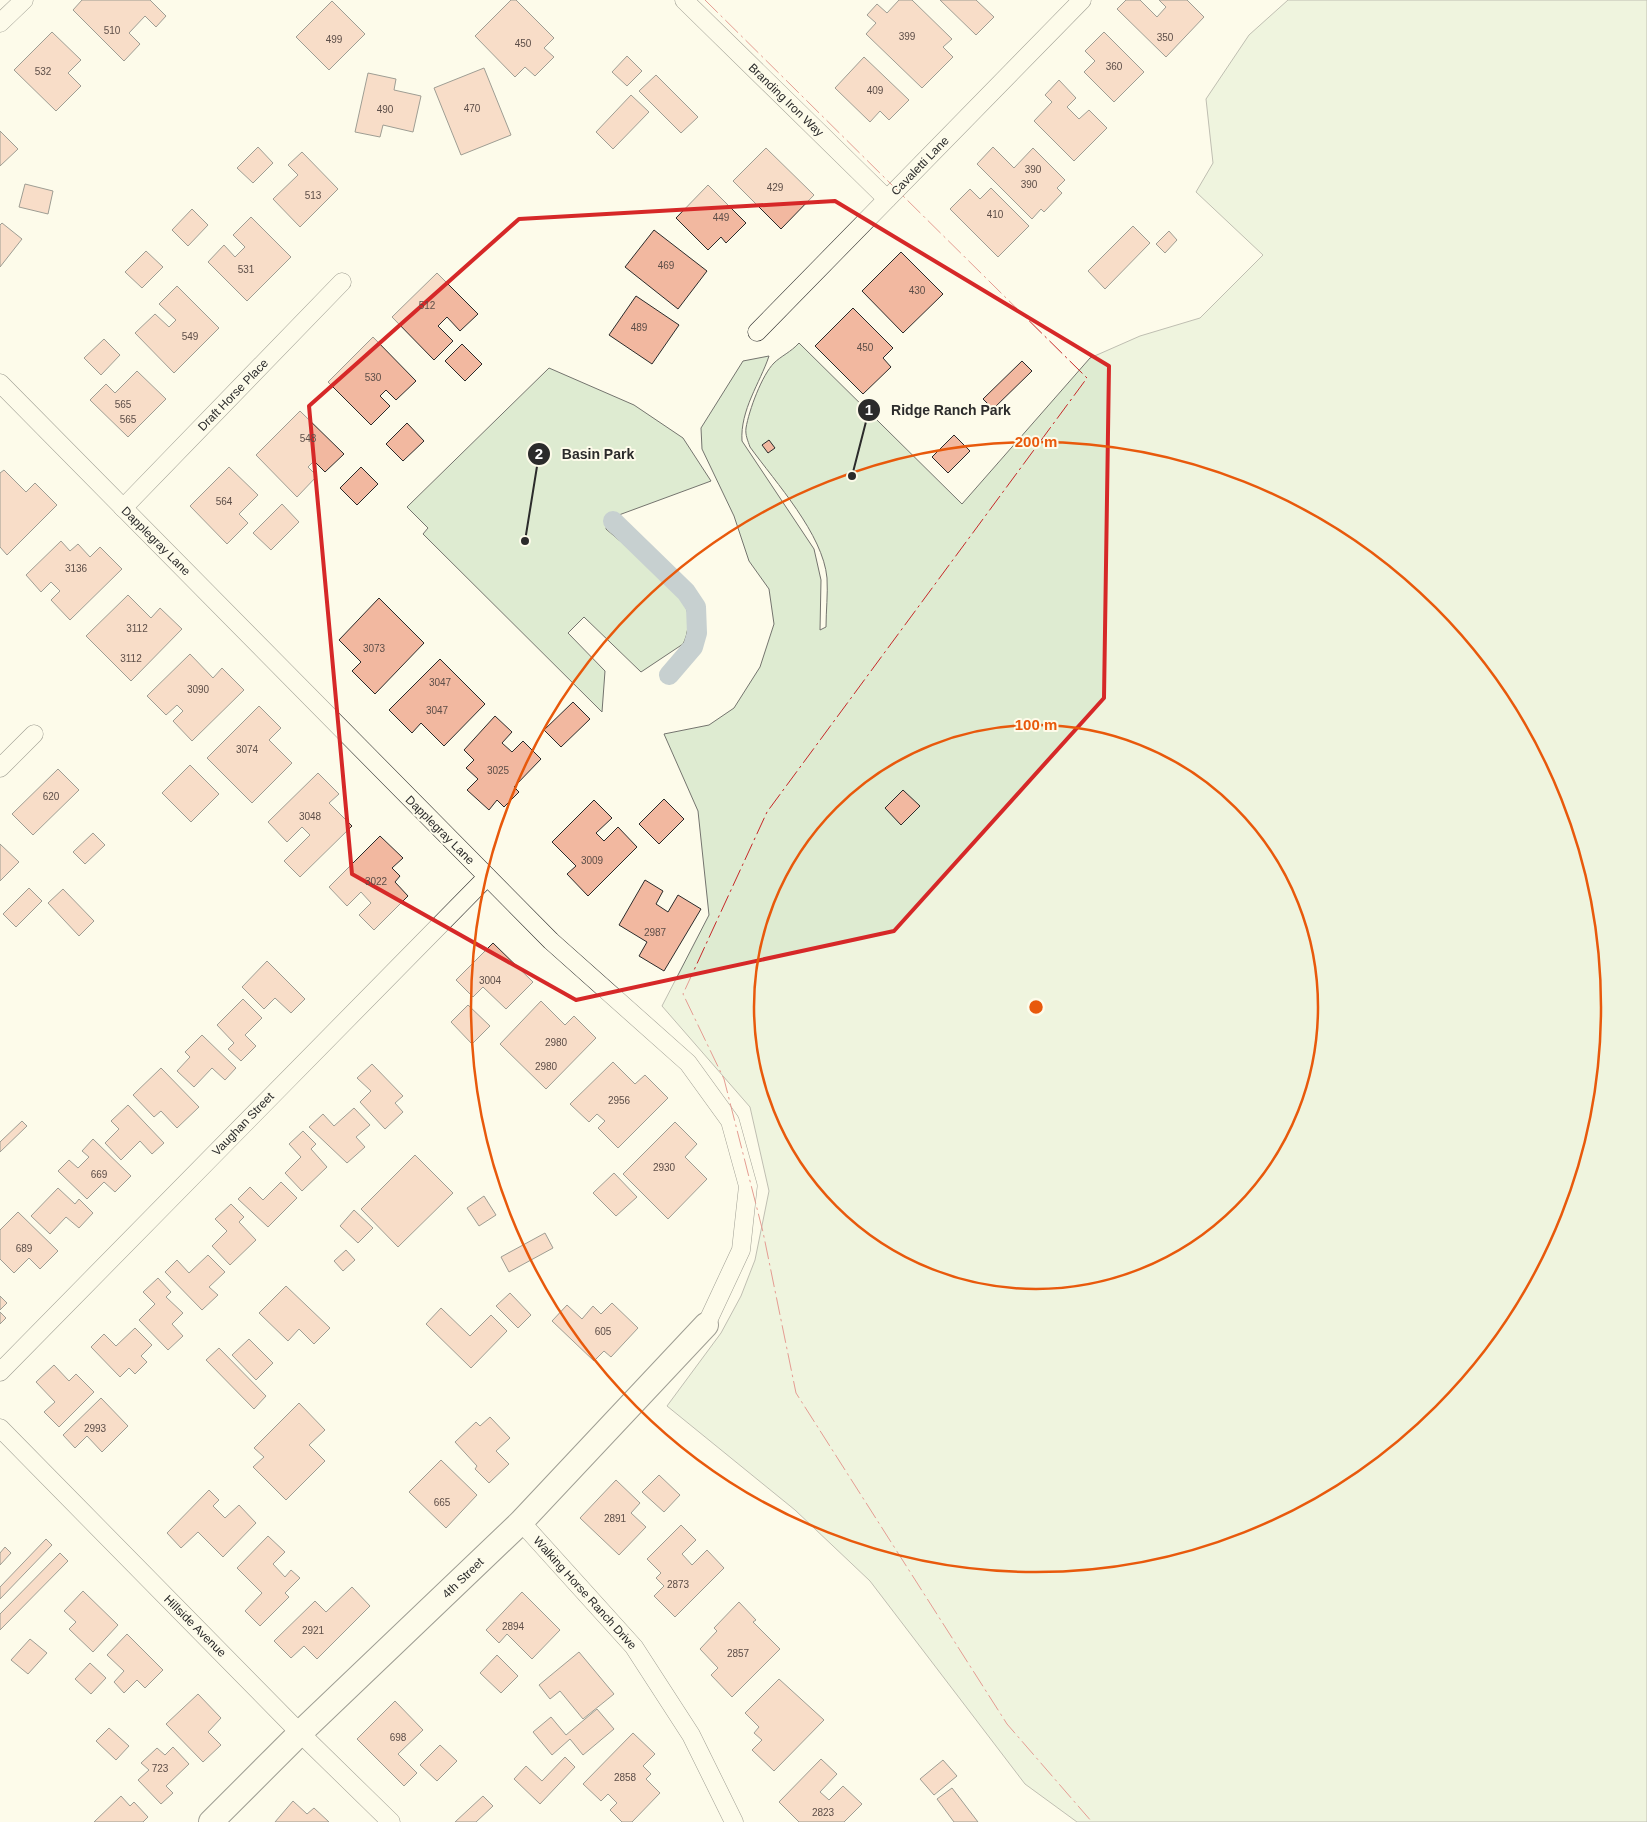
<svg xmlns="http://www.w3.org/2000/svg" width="1647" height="1822" font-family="Helvetica,sans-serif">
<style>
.green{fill:#deebd1;stroke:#74746e}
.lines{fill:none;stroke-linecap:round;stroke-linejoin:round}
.canal{stroke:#c7d0d0;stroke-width:20}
.building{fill:#f2b8a0;stroke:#2b2b2b}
.street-casing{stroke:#2b2b2b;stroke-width:19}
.secondary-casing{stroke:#2b2b2b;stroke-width:26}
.street{stroke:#fdfbea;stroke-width:18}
.secondary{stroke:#fdfbea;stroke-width:24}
.power{stroke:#c62828;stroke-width:1;stroke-dasharray:18 4 2.5 4;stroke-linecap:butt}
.marked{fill:none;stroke:#d62828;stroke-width:4;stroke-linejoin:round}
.ring{fill:none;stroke:#e8590c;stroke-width:2.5}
.labels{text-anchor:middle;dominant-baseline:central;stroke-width:4;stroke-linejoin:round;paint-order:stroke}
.number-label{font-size:10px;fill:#5d4e48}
.street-label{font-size:12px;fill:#2b2b2b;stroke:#fdfbea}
.centre{fill:#e8590c;stroke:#fdfbea;stroke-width:2.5}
.ring-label{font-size:15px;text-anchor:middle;font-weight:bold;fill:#e8590c;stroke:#fdfbea;stroke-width:4;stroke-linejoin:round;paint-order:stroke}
.leader{fill:none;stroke:#2b2b2b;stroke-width:2}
.callout-dot{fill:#2b2b2b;stroke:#fdfbea;stroke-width:2}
.mark-label{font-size:15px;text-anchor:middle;font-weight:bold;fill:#fff}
.callout-label{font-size:14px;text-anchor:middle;font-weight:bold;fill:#2b2b2b;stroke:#fdfbea;stroke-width:4;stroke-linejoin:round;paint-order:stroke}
</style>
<rect width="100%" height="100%" fill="#fdfbea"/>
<g class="green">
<path d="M 1288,0 L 1647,0 L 1647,1822 L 1077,1822 L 1025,1784 L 870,1581 L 795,1510 L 667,1406 L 721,1333 L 741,1296 L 755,1260 L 769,1191 L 750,1107 L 662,1006 L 709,915 L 698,811 L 664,734 L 709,725 L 734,708 L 760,667 L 774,624 L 769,589 L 749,561 L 734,516 L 702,449 L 701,428 L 743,361 L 769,356 C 760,383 740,410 742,441 L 814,549 L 821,580 L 820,630 L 826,627 C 826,611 828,594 827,578 C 823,534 776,483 750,447 C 748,441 745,435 746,428 C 749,410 762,375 774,363 C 781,356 791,352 799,343 L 962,504 L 1090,358 L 1140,336 L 1200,318 L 1263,255 L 1196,192 L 1213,163 L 1206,99 L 1249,35 Z"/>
<path d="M 549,368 L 634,405 L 683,438 L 711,481 L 608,519 L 606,529 C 628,548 671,583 685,606 C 691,615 688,635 683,644 L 641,672 L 584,617 L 568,633 L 605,671 L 602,712 L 423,534 L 428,528 L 407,507 Z"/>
</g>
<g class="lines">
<polyline class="canal" points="613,521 686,592 696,607 697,633 693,647 669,675"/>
</g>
<g class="building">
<polygon points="82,0 150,0 166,16 156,27 145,16 129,33 140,44 124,61 73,10"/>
<polygon points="511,0 516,0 554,38 544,48 554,57 535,76 525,67 515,77 475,36"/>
<polygon points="899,0 912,0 952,39 943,47 953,57 922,88 866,34 876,23 867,15 877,4 887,13"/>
<polygon points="940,0 976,0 994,17 976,35"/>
<polygon points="1126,0 1140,0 1157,17 1166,7 1159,0 1187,0 1204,17 1166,57 1117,9"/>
<polygon points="332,1 365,34 329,70 296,37"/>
<polygon points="52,32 81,60 68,73 81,86 56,111 14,70"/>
<polygon points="1104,32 1144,72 1114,102 1084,72 1095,61 1085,51"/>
<polygon points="627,56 642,71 627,86 612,72"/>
<polygon points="864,57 909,100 889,120 880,111 870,122 835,88"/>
<polygon points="484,68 511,135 461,155 434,88"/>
<polygon points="368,73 396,79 394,90 421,96 413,132 383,125 380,137 355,132"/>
<polygon points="656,75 698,117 681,133 639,91"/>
<polygon points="1059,80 1076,98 1067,107 1079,119 1089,110 1107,128 1074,161 1034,121 1052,102 1045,95"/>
<polygon points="631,95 649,112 613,149 596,132"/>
<polygon points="0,131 18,149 0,166"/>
<polygon points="258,147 273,163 253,183 237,168"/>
<polygon points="993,147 1014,168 1033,148 1065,180 1057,188 1062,193 1044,212 1041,209 1032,219 977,164"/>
<polygon points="766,148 814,195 781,229 733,181"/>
<polygon points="302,152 338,189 300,227 273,199 298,175 288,165"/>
<polygon points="25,184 53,191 48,214 19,207"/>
<polygon points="708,185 746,223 726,243 721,237 708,250 676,218"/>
<polygon points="991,188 1029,226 998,257 950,209 970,189 980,199"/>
<polygon points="192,209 208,225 188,246 172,230"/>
<polygon points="251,217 291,257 247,301 208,262 224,245 235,257 245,247 233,235"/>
<polygon points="2,223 22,239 0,267 0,225"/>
<polygon points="1133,226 1150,243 1105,289 1088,271"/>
<polygon points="654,230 707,271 678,309 625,267"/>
<polygon points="1169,231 1177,240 1165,253 1156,244"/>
<polygon points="146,251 163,267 142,288 125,272"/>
<polygon points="901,252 943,294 903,333 862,291"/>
<polygon points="437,273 478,314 460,331 447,317 438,326 453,341 434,360 392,317"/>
<polygon points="177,286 219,328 174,373 135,333 155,314 169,327 176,320 159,304"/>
<polygon points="636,296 679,325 652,364 609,335"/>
<polygon points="853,308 893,348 883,358 891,367 863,394 815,346"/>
<polygon points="373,337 416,381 396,400 386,390 380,396 390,406 371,425 328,382"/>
<polygon points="104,339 120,355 101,375 84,358"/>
<polygon points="462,344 482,364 465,381 445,361"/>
<polygon points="1022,361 1032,371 993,409 983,399"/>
<polygon points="137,371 166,399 128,437 90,400 106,384 115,393"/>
<polygon points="300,411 344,454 325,472 314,461 308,467 317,476 297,497 256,455"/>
<polygon points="407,423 424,441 403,461 386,444"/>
<polygon points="954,435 970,451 948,473 932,457"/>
<polygon points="769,440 775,448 768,453 762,445"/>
<polygon points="229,467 258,495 239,514 248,523 227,544 190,506"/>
<polygon points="361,467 378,484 357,505 340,488"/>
<polygon points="4,470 26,492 35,483 57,505 7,555 0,547 0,473"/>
<polygon points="282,504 299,522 271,550 253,533"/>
<polygon points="61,541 70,551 78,544 90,557 100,547 122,569 70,620 51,600 60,591 51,582 41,592 26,575"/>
<polygon points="128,595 151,618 160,608 182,629 131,681 86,636"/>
<polygon points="379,598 424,643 375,694 352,671 361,662 339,640"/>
<polygon points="190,654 213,678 222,668 244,690 192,741 173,721 183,711 177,705 166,715 147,696"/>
<polygon points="440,659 485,704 444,746 421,723 412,733 389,710"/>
<polygon points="573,702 590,719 561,747 544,730"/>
<polygon points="259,706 281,728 269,740 292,763 252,803 207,758"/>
<polygon points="495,716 512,732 502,743 512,752 523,741 541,759 514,787 519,792 504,807 497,800 489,810 467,790 478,779 466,768 474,760 464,750"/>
<polygon points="190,765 219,794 191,822 162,793"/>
<polygon points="58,769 79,790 33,835 12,814"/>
<polygon points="318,773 339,794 329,803 352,826 300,877 284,861 310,835 302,827 287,842 268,822"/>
<polygon points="903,790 920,806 901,825 885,808"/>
<polygon points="664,799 684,819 659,844 639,824"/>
<polygon points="594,800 612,818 596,833 604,841 618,827 637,847 588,896 567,874 576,866 552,842"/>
<polygon points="93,833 105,845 85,864 73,852"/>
<polygon points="380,836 403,858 392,868 400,876 395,882 408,896 374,930 359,915 371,903 361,892 347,906 329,887"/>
<polygon points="0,844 19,862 0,881"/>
<polygon points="645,880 663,891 656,904 668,912 678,895 701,909 664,971 639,956 647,942 619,925"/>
<polygon points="29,888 42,901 16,927 3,914"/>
<polygon points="63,889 94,921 79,936 48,903"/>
<polygon points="493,943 533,982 506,1009 483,987 473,997 456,980"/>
<polygon points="267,961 305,999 291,1013 275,998 264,1009 242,987"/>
<polygon points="243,999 262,1018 245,1035 256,1046 241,1061 228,1049 234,1043 217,1025"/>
<polygon points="541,1001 565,1025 574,1016 596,1038 546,1089 500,1044"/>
<polygon points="468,1005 490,1026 472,1044 451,1022"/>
<polygon points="202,1035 236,1068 225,1080 212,1068 194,1087 177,1071 190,1057 185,1052"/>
<polygon points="613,1062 635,1084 645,1075 668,1098 618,1148 598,1128 605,1121 597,1114 589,1122 570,1104"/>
<polygon points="372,1064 403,1096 395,1103 403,1112 385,1129 360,1102 371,1091 357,1078"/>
<polygon points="161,1068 199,1107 177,1128 161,1111 154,1117 133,1095"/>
<polygon points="128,1105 164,1143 152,1154 140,1141 121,1160 105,1143 119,1129 111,1121"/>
<polygon points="354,1108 370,1125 356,1137 365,1147 347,1163 309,1127 323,1114 334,1126"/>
<polygon points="22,1121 27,1126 0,1152 0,1142"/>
<polygon points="675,1122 697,1144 685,1157 707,1179 668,1219 623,1174"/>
<polygon points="303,1131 316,1144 311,1149 327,1167 302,1191 285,1173 301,1157 289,1144"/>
<polygon points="93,1139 131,1176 115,1192 104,1182 87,1199 58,1171 69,1160 78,1168 89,1157 82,1151"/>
<polygon points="415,1155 453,1193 398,1247 361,1209"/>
<polygon points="614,1173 637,1197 616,1216 593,1193"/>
<polygon points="281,1182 297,1198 268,1227 238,1199 250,1187 263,1200"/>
<polygon points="58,1188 75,1204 79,1199 93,1213 79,1228 66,1217 50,1234 31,1216"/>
<polygon points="484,1196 496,1215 479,1226 467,1208"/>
<polygon points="231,1204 244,1217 239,1222 256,1240 230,1265 212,1246 227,1231 215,1219"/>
<polygon points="354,1210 373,1228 358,1243 340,1226"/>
<polygon points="18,1212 58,1251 40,1269 29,1258 14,1273 0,1259 0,1230"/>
<polygon points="545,1233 553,1248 509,1272 501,1257"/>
<polygon points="346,1250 355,1260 343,1271 334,1261"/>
<polygon points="208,1255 225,1272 209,1287 218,1295 202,1310 165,1272 177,1260 189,1273"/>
<polygon points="158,1278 171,1292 166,1297 183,1313 172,1324 183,1336 168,1350 139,1320 155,1304 143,1292"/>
<polygon points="286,1286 330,1328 314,1344 299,1329 288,1341 259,1313"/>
<polygon points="510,1293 531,1315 518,1328 496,1306"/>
<polygon points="0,1296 7,1303 0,1310"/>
<polygon points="612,1303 638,1328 611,1357 604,1351 594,1361 552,1321 567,1305 582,1319 593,1306 601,1314"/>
<polygon points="441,1308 470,1336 491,1315 507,1331 471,1368 426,1324"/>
<polygon points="0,1312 6,1318 0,1324"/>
<polygon points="135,1328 152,1345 141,1356 147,1362 135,1374 129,1368 120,1377 91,1347 104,1334 116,1346"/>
<polygon points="249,1339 273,1363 256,1380 232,1355"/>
<polygon points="219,1348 266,1396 254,1409 206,1360"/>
<polygon points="54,1365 69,1381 76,1374 94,1392 59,1427 44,1412 55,1402 36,1382"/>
<polygon points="101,1398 128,1426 102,1452 87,1436 75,1448 63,1435"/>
<polygon points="299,1403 325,1430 309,1445 325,1461 286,1500 253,1467 264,1457 254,1448"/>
<polygon points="490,1417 510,1438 496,1451 509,1464 489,1483 475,1469 477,1466 455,1442 476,1422 480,1426"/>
<polygon points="441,1460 477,1495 446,1528 409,1492"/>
<polygon points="659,1475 680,1495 664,1512 642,1492"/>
<polygon points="616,1480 640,1503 631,1513 646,1527 619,1555 580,1518"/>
<polygon points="209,1490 219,1500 213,1506 225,1518 239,1505 256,1523 223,1557 198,1532 181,1548 167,1533"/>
<polygon points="681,1525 696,1540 682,1554 692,1565 707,1550 724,1568 675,1617 654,1596 664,1586 656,1578 661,1573 647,1559"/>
<polygon points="268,1536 285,1552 273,1564 285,1577 291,1570 300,1578 285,1593 289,1597 260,1626 245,1611 262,1593 237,1568"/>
<polygon points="46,1539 52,1545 0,1599 0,1587"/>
<polygon points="5,1547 11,1553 0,1565 0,1553"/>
<polygon points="60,1553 68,1561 0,1630 0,1614"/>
<polygon points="352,1587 370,1606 317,1659 304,1646 291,1658 274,1641 315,1601 326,1612"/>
<polygon points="83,1591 118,1625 93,1652 69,1629 76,1622 64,1611"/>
<polygon points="522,1592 560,1630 532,1659 507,1634 499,1643 486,1630"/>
<polygon points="739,1602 756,1620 753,1622 780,1649 732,1697 711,1675 718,1668 700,1649 717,1631 714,1628"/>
<polygon points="127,1634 163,1670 145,1688 137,1680 124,1693 114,1682 124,1671 107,1655"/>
<polygon points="30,1639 47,1653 28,1674 11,1660"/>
<polygon points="579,1652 614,1694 583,1719 560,1691 550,1699 539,1685"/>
<polygon points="497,1655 518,1676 501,1693 480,1673"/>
<polygon points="90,1663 106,1678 91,1694 75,1679"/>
<polygon points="779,1679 824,1720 774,1771 752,1750 762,1740 754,1733 759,1727 745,1713"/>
<polygon points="198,1694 221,1718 208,1732 221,1745 203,1762 166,1724"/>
<polygon points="395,1701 423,1730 398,1754 417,1773 404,1786 357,1739"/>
<polygon points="597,1709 614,1729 583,1755 570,1739 552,1755 533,1732 551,1717 566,1735"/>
<polygon points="109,1728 129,1746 116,1760 96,1741"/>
<polygon points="633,1733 655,1754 643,1766 651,1774 646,1779 660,1793 632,1822 622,1822 610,1810 617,1803 608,1794 601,1801 583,1784"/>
<polygon points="440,1745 457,1761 437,1781 420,1765"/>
<polygon points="173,1747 189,1764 166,1786 173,1793 161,1804 138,1780 149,1770 141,1763 157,1748 165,1755"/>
<polygon points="565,1757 575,1767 540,1804 514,1779 526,1766 542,1781"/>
<polygon points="821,1759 837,1774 820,1792 829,1800 843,1786 862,1804 844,1822 799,1822 779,1802"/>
<polygon points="943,1760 957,1776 934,1795 920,1779"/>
<polygon points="952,1788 978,1822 954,1822 937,1799"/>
<polygon points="121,1796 130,1806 134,1802 148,1817 143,1822 94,1822"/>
<polygon points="483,1796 493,1806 476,1822 455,1822"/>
<polygon points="293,1801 307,1814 314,1808 329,1822 275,1822"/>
</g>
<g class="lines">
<g class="street-casing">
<g id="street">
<polyline points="684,0 887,199"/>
<polyline points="0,23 24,0"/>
<polyline points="757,332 1082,0"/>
<polyline points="0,383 551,941 688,1063 730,1121 748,1186 741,1250 706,1325"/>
<polyline points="123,508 342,282"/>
<polyline points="0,768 34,734"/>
<polyline points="0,1372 487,877"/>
<polyline points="0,1428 300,1733 391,1822"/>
<polyline points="521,1522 634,1647 691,1735 734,1822"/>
</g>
</g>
<g class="secondary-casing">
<polyline id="secondary" points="211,1822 300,1733 521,1522 706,1325"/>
</g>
<use href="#street" class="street"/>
<use href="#secondary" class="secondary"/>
<polyline class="power" points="705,0 1087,378 767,812 683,994 724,1079 763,1232 796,1393 1007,1724 1092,1822"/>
</g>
<path d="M0 0H1647V1822H0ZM 835,201 L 1109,366 L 1104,698 L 894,931 L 576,1000 L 352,874 L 309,406 L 519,219 Z" fill="#fdfbea" fill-opacity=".55" fill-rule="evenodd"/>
<path class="marked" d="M 835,201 L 1109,366 L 1104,698 L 894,931 L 576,1000 L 352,874 L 309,406 L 519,219 Z"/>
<g class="ring">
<circle cx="1036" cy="1007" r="282"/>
<circle cx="1036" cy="1007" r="565"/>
</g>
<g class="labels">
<g class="number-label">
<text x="112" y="30">510</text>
<text x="907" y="36">399</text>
<text x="1165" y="37">350</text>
<text x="334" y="39">499</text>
<text x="523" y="43">450</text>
<text x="1114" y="66">360</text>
<text x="43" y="71">532</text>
<text x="875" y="90">409</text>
<text x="472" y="108">470</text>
<text x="385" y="109">490</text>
<text x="1033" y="169">390</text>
<text x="1029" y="184">390</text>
<text x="775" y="187">429</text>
<text x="313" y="195">513</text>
<text x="995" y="214">410</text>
<text x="721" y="217">449</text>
<text x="666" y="265">469</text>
<text x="246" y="269">531</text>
<text x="917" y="290">430</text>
<text x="427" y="305">512</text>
<text x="639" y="327">489</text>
<text x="190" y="336">549</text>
<text x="865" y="347">450</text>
<text x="373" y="377">530</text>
<text x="123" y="404">565</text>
<text x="128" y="419">565</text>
<text x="308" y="438">548</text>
<text x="224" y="501">564</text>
<text x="76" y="568">3136</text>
<text x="137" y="628">3112</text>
<text x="374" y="648">3073</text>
<text x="131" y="658">3112</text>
<text x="440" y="682">3047</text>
<text x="198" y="689">3090</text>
<text x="437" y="710">3047</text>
<text x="247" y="749">3074</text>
<text x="498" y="770">3025</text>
<text x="51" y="796">620</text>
<text x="310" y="816">3048</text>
<text x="592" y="860">3009</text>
<text x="376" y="881">3022</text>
<text x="655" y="932">2987</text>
<text x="490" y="980">3004</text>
<text x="556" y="1042">2980</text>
<text x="546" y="1066">2980</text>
<text x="619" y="1100">2956</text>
<text x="664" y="1167">2930</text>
<text x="99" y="1174">669</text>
<text x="24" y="1248">689</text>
<text x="603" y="1331">605</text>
<text x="95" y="1428">2993</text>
<text x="442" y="1502">665</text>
<text x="615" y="1518">2891</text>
<text x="678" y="1584">2873</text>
<text x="513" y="1626">2894</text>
<text x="313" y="1630">2921</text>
<text x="738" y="1653">2857</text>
<text x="398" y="1737">698</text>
<text x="160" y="1768">723</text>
<text x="625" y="1777">2858</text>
<text x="823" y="1812">2823</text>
</g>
<g class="street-label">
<text transform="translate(786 100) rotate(44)">Branding Iron Way</text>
<text transform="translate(920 166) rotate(-46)">Cavaletti Lane</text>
<text transform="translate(233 395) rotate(-46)">Draft Horse Place</text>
<text transform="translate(156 541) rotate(45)">Dapplegray Lane</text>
<text transform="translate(440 830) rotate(45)">Dapplegray Lane</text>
<text transform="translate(243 1124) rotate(-46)">Vaughan Street</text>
<text transform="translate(463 1578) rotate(-44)">4th Street</text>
<text transform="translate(585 1593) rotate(48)">Walking Horse Ranch Drive</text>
<text transform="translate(195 1626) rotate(45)">Hillside Avenue</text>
</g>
</g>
<circle cx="1036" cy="1007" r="8" class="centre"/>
<g class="ring-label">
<text x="1036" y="447">200 m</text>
<text x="1036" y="730">100 m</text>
</g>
<path class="leader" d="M852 476L869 410M525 541L539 454"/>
<g class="callout-dot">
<circle cx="852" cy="476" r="5"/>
<circle cx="525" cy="541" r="5"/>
<circle cx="869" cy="410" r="12"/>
<circle cx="539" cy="454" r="12"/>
</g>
<g class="mark-label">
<text x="869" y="415">1</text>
<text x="539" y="459">2</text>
</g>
<g class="callout-label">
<text x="951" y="415">Ridge Ranch Park</text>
<text x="598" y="459">Basin Park</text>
</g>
</svg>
